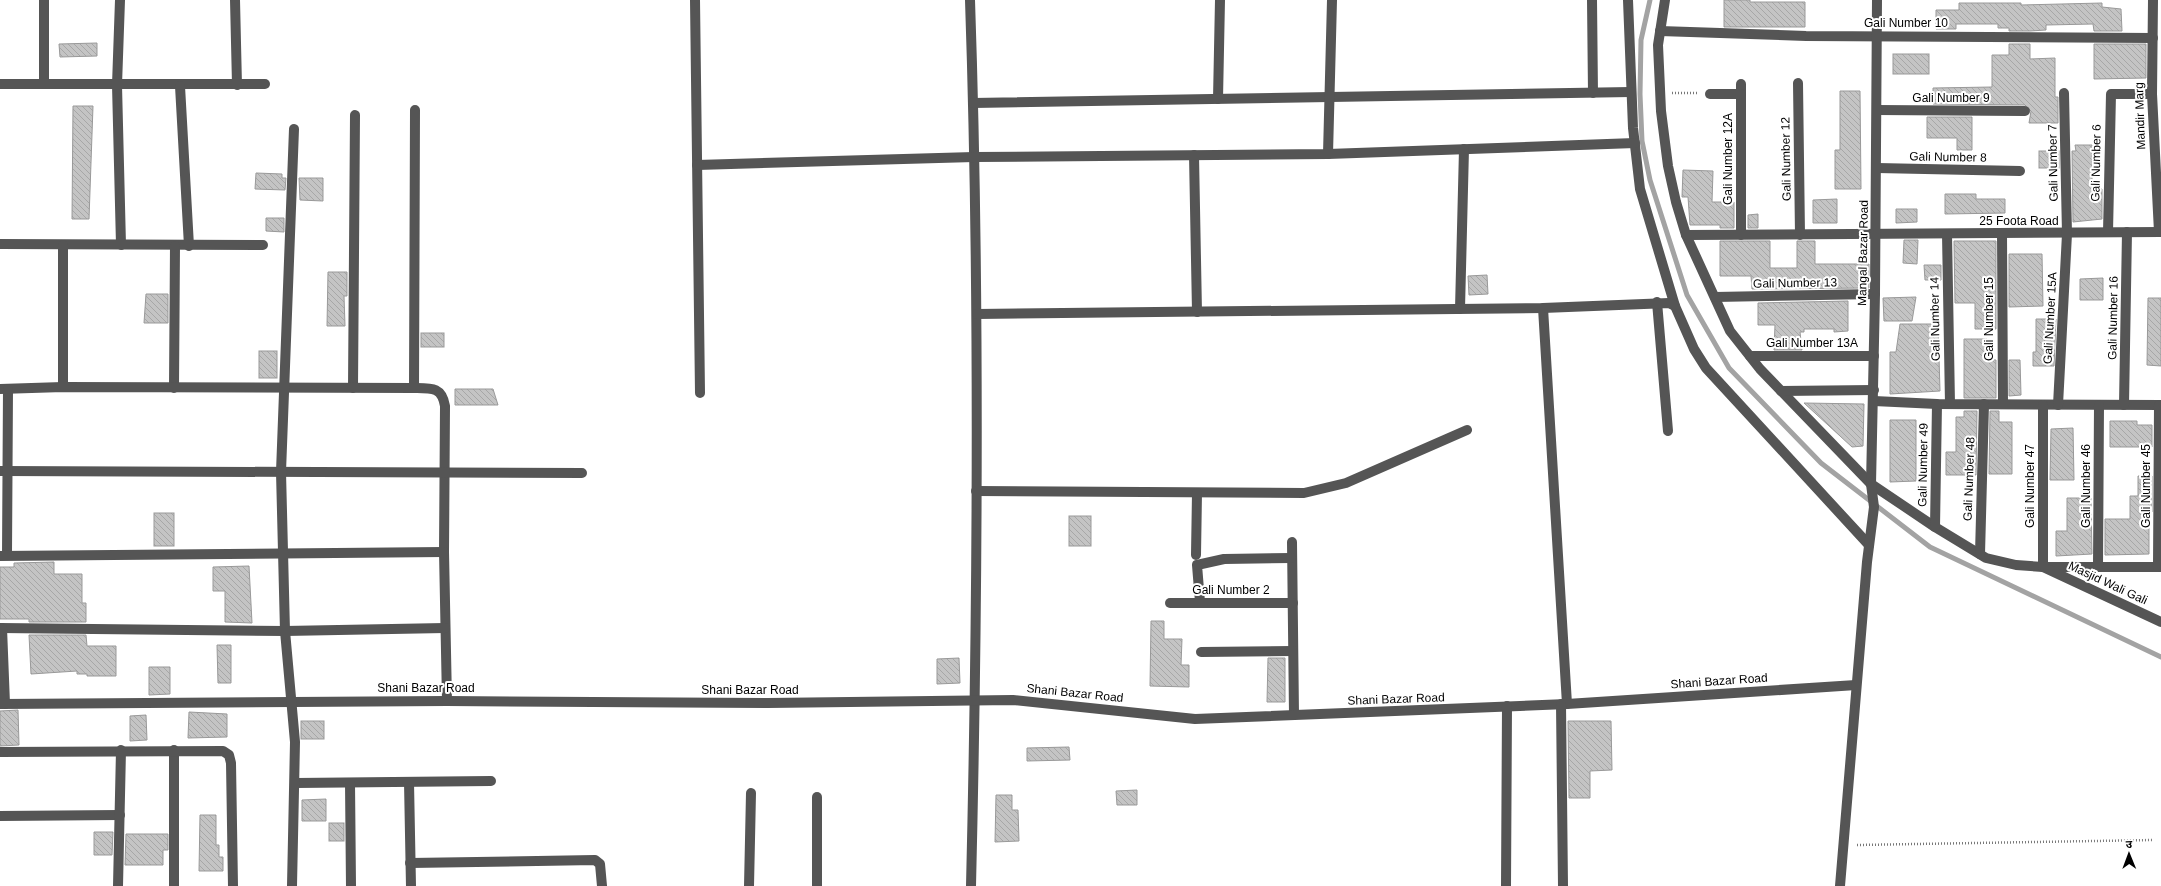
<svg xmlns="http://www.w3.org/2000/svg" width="2161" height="886" font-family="Arial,'Noto Sans Devanagari',sans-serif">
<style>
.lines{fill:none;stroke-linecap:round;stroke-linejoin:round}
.stream{stroke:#a3a3a3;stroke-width:5}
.building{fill:url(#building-back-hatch);stroke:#999}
.path{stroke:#777;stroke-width:2.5;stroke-dasharray:1 2;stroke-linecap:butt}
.minor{stroke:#555;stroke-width:10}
.labels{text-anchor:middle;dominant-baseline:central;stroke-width:4;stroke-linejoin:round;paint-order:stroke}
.street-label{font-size:12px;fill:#000;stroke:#fff}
</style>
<defs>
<pattern id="building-back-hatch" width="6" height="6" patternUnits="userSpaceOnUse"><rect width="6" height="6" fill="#c4c4c4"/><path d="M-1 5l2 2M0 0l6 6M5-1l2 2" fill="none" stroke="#a7a7a7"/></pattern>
</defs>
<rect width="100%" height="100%" fill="#fff"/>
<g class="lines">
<polyline class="stream" points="1650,0 1641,40 1640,94 1642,141 1650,180 1687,295 1729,368 1821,463 1930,547 2161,657"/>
</g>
<g class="building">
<polygon points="1724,0 1750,0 1750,2 1805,2 1805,27 1724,27"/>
<polygon points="1959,3 2021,3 2021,5 2102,3 2102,7 2121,9 2122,31 2094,31 2093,24 2046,25 2046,30 2030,31 2009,31 2009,28 1998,28 1998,24 1956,24 1956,29 1936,29 1936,10 1959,10"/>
<polygon points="97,43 97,56 60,57 59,44"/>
<polygon points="2009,44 2030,44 2030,59 2055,58 2055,97 2058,97 2058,123 2029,123 2031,111 2025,105 1933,104 1933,88 1992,87 1992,55 2009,55"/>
<polygon points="2094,44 2146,44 2146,78 2094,79"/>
<rect x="1893" y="54" width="36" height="20"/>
<polygon points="1840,91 1860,91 1861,189 1835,189 1835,150 1840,150"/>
<polygon points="73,106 93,106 89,219 72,219"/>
<polygon points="1927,117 1972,117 1972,150 1957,150 1957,138 1927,138"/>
<polygon points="2075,145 2092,145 2092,189 2102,189 2102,219 2073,222 2072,151 2076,151"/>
<rect x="2039" y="151" width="20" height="17"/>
<polygon points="1683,170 1713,171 1712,202 1734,202 1734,228 1720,228 1720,225 1690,225 1688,197 1682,197"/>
<polygon points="256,173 282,174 282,178 286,178 285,190 255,189"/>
<polygon points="299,178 323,178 323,201 300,200"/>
<polygon points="1945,194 1976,194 1976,199 2005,199 2005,213 1945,214"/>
<polygon points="1837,199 1837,223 1813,223 1813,200"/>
<polygon points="1896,209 1917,209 1917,222 1896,223"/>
<polygon points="1758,214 1758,228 1748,228 1748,215"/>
<polygon points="266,218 284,218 284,232 266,231"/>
<polygon points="1904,240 1918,240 1917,264 1903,263"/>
<polygon points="1720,241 1770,241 1770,268 1797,268 1797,241 1815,241 1815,264 1869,264 1869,288 1752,289 1751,276 1720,276"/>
<polygon points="1954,241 1996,241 1996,329 1975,329 1975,303 1955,303"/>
<polygon points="2009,254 2042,254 2043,306 2009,307"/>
<polygon points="1924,265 1941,265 1941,280 1925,280"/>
<polygon points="328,272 347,272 347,296 344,296 345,326 327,326"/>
<polygon points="1487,275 1488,294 1469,295 1468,276"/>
<polygon points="2103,278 2103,300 2080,300 2080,279"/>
<polygon points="146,294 168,294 168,323 144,323"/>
<polygon points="1916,297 1912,321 1884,321 1883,298"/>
<polygon points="2148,298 2161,298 2161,366 2147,365"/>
<polygon points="1848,301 1848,331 1834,332 1834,329 1804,329 1804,332 1800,332 1802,350 1774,350 1775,325 1758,325 1758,303"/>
<polygon points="2036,319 2056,319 2054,366 2033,366 2033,352 2036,352"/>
<polygon points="1900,324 1938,324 1940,391 1890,394 1890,352 1896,352"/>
<rect x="421" y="333" width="23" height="14"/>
<polygon points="1964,339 1987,339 1987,359 1996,360 1996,398 1964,398"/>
<rect x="259" y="351" width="18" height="27"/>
<polygon points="2009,360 2020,360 2021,395 2009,396"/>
<polygon points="455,389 493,389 498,405 455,405"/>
<polygon points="1804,403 1864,404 1863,446 1852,447"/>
<polygon points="1964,411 1977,411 1976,475 1946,475 1946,452 1956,452 1956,417 1964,417"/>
<polygon points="1990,411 1999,411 1999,422 2012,422 2012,474 1989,474"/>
<polygon points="1890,420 1916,420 1916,481 1890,482"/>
<polygon points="2110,421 2137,421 2137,425 2152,425 2152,447 2110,447"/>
<polygon points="2073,428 2074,480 2050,480 2051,429"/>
<polygon points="2138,476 2152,476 2152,512 2149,512 2149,554 2105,555 2105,519 2130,519 2130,496 2138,496"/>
<polygon points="2067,498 2091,498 2092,554 2056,556 2056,531 2067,531"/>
<rect x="154" y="513" width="20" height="33"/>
<rect x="1069" y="516" width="22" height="30"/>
<polygon points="54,562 54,574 82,574 82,603 86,603 86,622 29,622 29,619 0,619 0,567 14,567 14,563"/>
<polygon points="249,566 252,623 225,622 225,591 213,591 213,567"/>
<polygon points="1151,621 1164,621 1164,639 1182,639 1181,665 1189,665 1189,687 1150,686"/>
<polygon points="29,635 86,635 87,646 116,646 116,676 87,676 87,674 77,674 77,671 31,674"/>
<polygon points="217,645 231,645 231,683 218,683"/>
<polygon points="959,658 960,683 937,684 937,659"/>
<polygon points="1268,658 1285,658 1285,702 1267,702"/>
<polygon points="149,667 170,667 170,694 149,695"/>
<polygon points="18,710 19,745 0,746 0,711"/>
<polygon points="189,712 227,714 227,737 188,738"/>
<polygon points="146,715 147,740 130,741 130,716"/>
<rect x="301" y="721" width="23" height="18"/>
<polygon points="1568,721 1611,721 1612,770 1590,771 1590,798 1569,798"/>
<polygon points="1069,747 1070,760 1027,761 1027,748"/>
<polygon points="1137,790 1137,805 1117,805 1116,791"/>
<polygon points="996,795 1012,795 1012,810 1018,810 1019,841 995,842"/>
<polygon points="326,799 326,821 302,821 302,800"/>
<polygon points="200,815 216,815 216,845 219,845 219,857 223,857 223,871 199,871"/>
<rect x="329" y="823" width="15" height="18"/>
<polygon points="94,832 113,832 112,855 94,855"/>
<polygon points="126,834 168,834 168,850 163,850 163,865 125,865"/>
</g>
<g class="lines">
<g class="path">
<polyline points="1672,93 1697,93"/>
<polyline points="1857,845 2153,840"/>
</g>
<g class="minor">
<polyline points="44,0 44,84"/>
<polyline points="120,0 117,85 121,245"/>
<polyline points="235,0 237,85"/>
<polyline points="695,0 700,393"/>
<path d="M 970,0 C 980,295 978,591 971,886"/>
<polyline points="1592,0 1593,93"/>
<polyline points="1628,0 1633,128 1640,189 1675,306"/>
<polyline points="1665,0 1658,45 1661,111 1668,166 1676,202 1686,235 1730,331 1760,369 1871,484 1935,527 1986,558 2016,565 2043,567 2161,567"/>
<polyline points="2153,0 2152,94 2159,232"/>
<polyline points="1660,31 1806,36 2153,38"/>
<polyline points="1798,83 1800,235"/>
<polyline points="0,84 265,84"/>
<polyline points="1741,84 1741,235"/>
<polyline points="180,86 189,246"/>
<polyline points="1710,94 1741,94"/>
<polyline points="1218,99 1220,0"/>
<polyline points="973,103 1631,92"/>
<polyline points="1877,110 2025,111"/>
<polyline points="1328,154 1332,0"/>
<polyline points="1194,155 1197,312"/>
<polyline points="697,165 974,157 1328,154 1635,143"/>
<polyline points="1877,168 2020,171"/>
<polyline points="2108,232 2111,94 2152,94"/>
<polyline points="2002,233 2003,404"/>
<polyline points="1947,234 1950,404"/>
<polyline points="1686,235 2161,232"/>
<polyline points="0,244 263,245"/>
<polyline points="1715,297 1875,294"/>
<polyline points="1657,302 1668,431"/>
<polyline points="1543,308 1567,704"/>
<polyline points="1460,309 1464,149"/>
<polyline points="977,314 1543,308 1669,303 1675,306 1694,349 1706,368 1869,545"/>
<polyline points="1750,356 1874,356"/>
<polyline points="63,387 63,245"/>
<polyline points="174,388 175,246"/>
<polyline points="353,388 355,115"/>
<polyline points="414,388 415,110"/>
<path d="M 0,389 L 63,387 L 414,388 C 432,388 442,387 445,406 L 444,552 L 447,701"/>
<polyline points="1781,391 1874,390"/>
<polyline points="1874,401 1937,404 2161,405"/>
<polyline points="2043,405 2043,567 2161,622"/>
<polyline points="2058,405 2067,234 2064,93"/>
<polyline points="2124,405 2127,232"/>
<polyline points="0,471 582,473"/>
<polyline points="976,491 1304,493 1346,483 1467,430"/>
<polyline points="1935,527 1937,404"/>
<polyline points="1292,542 1294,715"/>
<polyline points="1980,554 1984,404"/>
<polyline points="7,555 8,389"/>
<polyline points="1196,555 1197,493"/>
<polyline points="0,556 444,552"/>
<polyline points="2098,567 2099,405"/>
<polyline points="2158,567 2159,405"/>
<polyline points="1200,602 1197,565 1224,559 1291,558"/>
<polyline points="1170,603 1293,603"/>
<polyline points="0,628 285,631 445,628"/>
<polyline points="2,628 5,704"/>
<polyline points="1201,652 1293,651"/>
<polyline points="0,704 447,701 768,703 1013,700 1195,719 1567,704 1856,685"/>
<polyline points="1561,704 1563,886"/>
<polyline points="174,750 174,886"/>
<polyline points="0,752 223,751 229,755 231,763 233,886"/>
<polyline points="409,782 411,886"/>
<polyline points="296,783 491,781"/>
<polyline points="350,783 351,886"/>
<polyline points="0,816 120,815"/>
<polyline points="410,863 595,860 600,864 602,886"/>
<polyline points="118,886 121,750"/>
<polyline points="292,886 295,742 285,631 281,472 294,129"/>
<polyline points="749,886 751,793"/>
<polyline points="817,886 817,797"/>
<polyline points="1506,886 1507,706"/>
<polyline points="1840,886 1867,562 1874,507 1871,484 1875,294 1877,0"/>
</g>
</g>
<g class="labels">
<g class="street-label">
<text x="1906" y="23">Gali Number 10</text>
<text x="1951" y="98">Gali Number 9</text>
<text transform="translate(2140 116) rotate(-92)">Mandir Marg</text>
<text transform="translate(1948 157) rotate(1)">Gali Number 8</text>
<text transform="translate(1728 159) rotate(-90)">Gali Number 12A</text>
<text transform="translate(1786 159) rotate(-91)">Gali Number 12</text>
<text transform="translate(2053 163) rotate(-91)">Gali Number 7</text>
<text transform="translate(2096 163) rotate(-89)">Gali Number 6</text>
<text x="2019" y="221">25 Foota Road</text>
<text transform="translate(1863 253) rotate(-89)">Mangal Bazar Road</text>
<text transform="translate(1795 283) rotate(-1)">Gali Number 13</text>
<text transform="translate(2050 318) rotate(-87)">Gali Number 15A</text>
<text transform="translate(2113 318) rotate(-89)">Gali Number 16</text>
<text transform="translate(1935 319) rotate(-91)">Gali Number 14</text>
<text transform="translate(1989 319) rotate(-90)">Gali Number 15</text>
<text x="1812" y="343">Gali Number 13A</text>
<text transform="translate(1923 465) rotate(-89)">Gali Number 49</text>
<text transform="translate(1969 479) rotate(-88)">Gali Number 48</text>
<text transform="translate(2030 486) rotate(-90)">Gali Number 47</text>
<text transform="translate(2086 486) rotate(-90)">Gali Number 46</text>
<text transform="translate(2146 486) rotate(-90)">Gali Number 45</text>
<text transform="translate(2108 583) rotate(25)">Masjid Wali Gali</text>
<text x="1231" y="590">Gali Number 2</text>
<text transform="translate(1719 681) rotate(-4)">Shani Bazar Road</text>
<text x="426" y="688">Shani Bazar Road</text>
<text x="750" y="690">Shani Bazar Road</text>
<text transform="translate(1075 693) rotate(6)">Shani Bazar Road</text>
<text transform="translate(1396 699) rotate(-2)">Shani Bazar Road</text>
</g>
</g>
<g transform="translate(2129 854) rotate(359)" stroke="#ffffff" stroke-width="3" paint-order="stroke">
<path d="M0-3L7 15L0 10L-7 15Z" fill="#000000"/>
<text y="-6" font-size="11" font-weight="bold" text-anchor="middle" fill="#000000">उ</text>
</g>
</svg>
